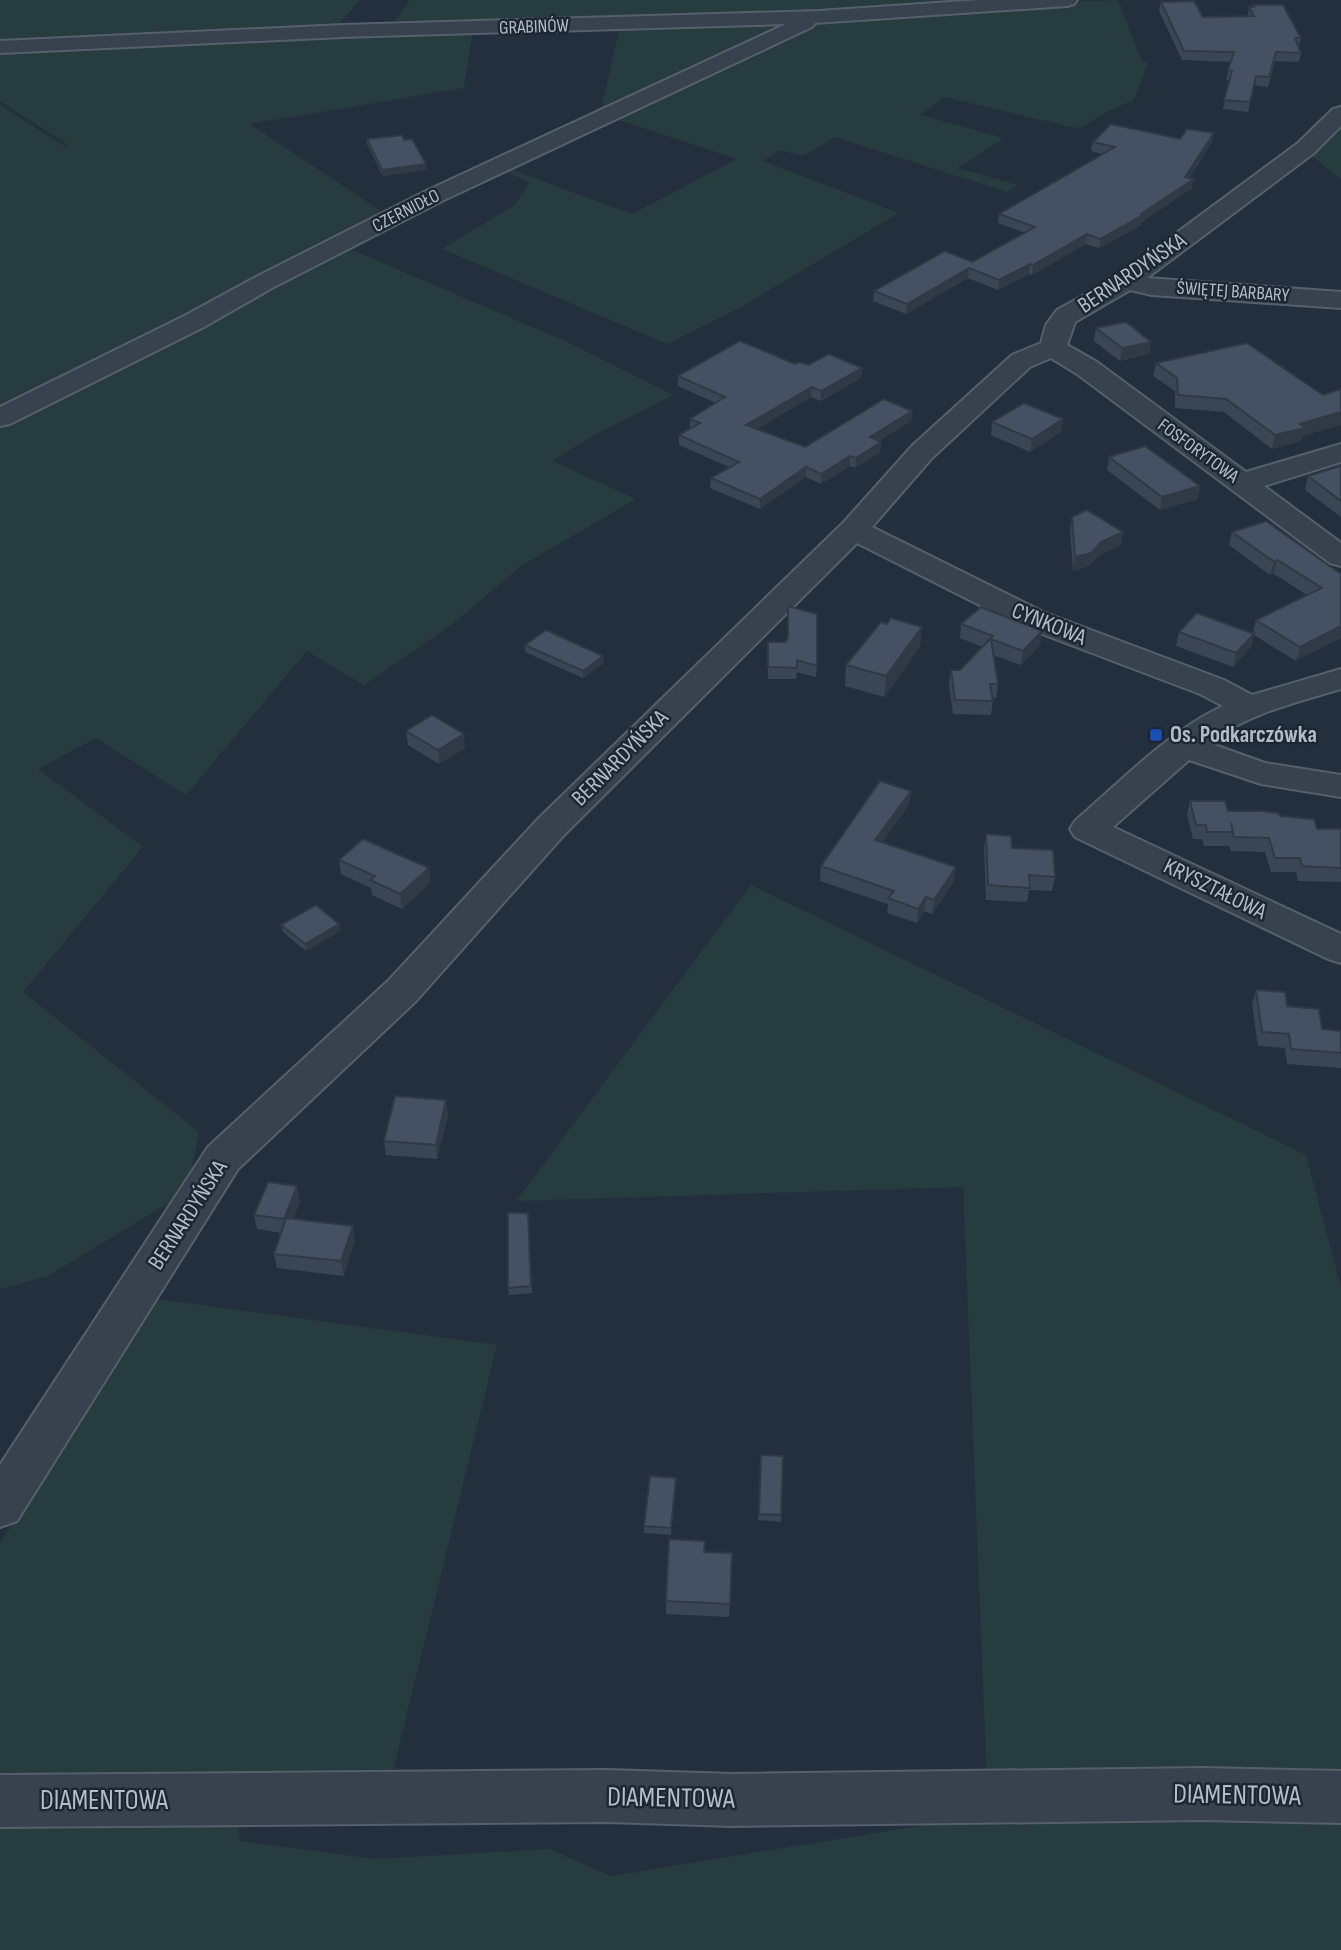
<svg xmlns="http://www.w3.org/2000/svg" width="1341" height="1950" font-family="'Sofia Sans Condensed',sans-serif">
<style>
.green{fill:#263c3f}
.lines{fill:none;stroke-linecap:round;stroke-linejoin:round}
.minor-casing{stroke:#565f6c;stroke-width:4}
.minor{fill:#38414e;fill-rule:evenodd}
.wall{fill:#3b4654}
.shaded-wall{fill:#303945}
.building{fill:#455162;stroke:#303945;stroke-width:2}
.transit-dot{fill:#1a4fb4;stroke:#1d2633;stroke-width:2.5}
.labels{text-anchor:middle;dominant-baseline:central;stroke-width:5;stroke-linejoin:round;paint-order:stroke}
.far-street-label{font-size:19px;fill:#b4bcc9;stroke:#1d2633}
.street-label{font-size:23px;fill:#b4bcc9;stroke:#1d2633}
.poi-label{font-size:23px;font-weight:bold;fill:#b4bcc9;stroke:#1d2633;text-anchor:start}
.near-street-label{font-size:28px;fill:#b4bcc9;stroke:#1d2633}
</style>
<rect width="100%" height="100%" fill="#242f3e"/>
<g class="green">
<polygon points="0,0 360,0 335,28 473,30 464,88 250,124 387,215 345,247 567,342 673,395 589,438 552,461 636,499 521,566 454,623 364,685 307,651 186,795 96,738 38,769 143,847 23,992 199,1132 187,1192 48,1276 0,1289 0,105 66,147 70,146 0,101"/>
<polygon points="410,0 1024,0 897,9 390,27"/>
<polygon points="1118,0 1142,61 1148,63 1134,100 1110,110 1079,129 945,97 920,115 1004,138 958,168 1018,185 1007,192 835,137 803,156 780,150 763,161 899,213 739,308 667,344 442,249 515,205 529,182 503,171 504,167 632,214 737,159 610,117 821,19 1009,4"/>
<polygon points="797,19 600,114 620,26"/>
<polygon points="1341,102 1341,179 1299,146"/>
<polygon points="751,885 1306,1155 1341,1288 1341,1783 987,1782 963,1187 516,1201"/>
<polygon points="157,1299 497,1345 393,1771 0,1775 0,1543 145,1302"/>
<polygon points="0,1807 236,1812 240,1841 375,1859 550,1849 611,1876 979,1816 1341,1818 1341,1950 0,1950"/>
</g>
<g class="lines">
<g class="minor-casing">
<g id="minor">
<polygon points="979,0 1077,0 1074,4 1067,6 815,23 812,27 442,201 272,288 204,327 10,424 0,426 0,407 186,315 254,278 426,191 786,24 343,37 0,53 0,41 343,25 819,11"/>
<path d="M 1341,107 L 1341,126 L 1314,153 L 1147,278 L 1341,292 L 1341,308 L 1152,295 L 1130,290 L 1075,322 L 1067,345 L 1097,362 L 1246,472 L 1341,444 L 1341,462 L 1264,486 L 1341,543 L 1341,566 L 1330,563 L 1077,374 L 1051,358 L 1030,367 L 932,458 L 872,527 L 1043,612 L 1224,680 L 1252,695 L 1341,669 L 1341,689 C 1295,703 1248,713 1209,743 L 1265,763 L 1341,775 L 1341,797 L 1261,784 L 1189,760 L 1113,827 L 1341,934 L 1341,963 L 1328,959 L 1075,837 L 1070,829 L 1075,821 C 1120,782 1169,731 1223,706 L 1200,694 L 1021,626 L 857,543 L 564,835 L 416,1001 L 238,1169 L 17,1521 L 0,1527 L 0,1465 L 208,1147 L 388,981 L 538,819 L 843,523 L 912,446 L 1012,355 L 1041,343 L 1046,325 L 1057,310 L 1117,277 L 1298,143 L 1333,109 Z"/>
<polygon points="1203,1768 1341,1771 1341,1823 1203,1820 732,1826 608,1822 0,1827 0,1775 608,1770 732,1774"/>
</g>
</g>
<use href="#minor" class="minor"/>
</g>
<g class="wall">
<polygon points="1161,2 1203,17 1248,16 1249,7 1252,7 1253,5 1301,38 1299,47 1301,53 1299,62 1275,61 1268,87 1254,85 1248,112 1223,109 1229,80 1226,80 1231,62 1182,60 1159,11"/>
<polygon points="367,139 404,140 426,170 383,176 367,144"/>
<polygon points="1180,139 1212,142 1189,178 1192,188 1142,222 1142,225 1099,248 1086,244 1032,275 1029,274 998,290 968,278 906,314 873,301 874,291 972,262 1025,233 998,223 999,214 1103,154 1091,151 1093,142"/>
<polygon points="1096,328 1151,342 1149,354 1120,361 1094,341"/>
<polygon points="1156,363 1303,436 1301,441 1272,449 1224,412 1175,408 1175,391 1153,376"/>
<polygon points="795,364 862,368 861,378 821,401 811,397 757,429 805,447 912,411 911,421 879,441 881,442 880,452 855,468 850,466 821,484 806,477 760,509 710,488 711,478 729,467 679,445 679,435 690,428 690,419 716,403 678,386 678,376"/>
<polygon points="1063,419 1061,432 1030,452 991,435 992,422"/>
<polygon points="1109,457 1200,486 1198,499 1160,510 1107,470"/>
<polygon points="1341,466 1341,517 1305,490 1308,476"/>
<polygon points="1072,517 1123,532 1121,545 1099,555 1089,566 1073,571 1070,530"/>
<polygon points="1232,532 1341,574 1296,661 1254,635 1251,647 1233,667 1176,646 1179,632 1253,633 1256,620 1307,595 1274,574 1270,575 1229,545"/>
<polygon points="961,624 1040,645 1021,665 993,655 998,684 996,698 993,698 991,715 953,714 949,684 951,670 960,670 982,647 960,638"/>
<polygon points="768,642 817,666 816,677 797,672 796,679 768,679"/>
<polygon points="525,645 604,663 583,678 525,652"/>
<polygon points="920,647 884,697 845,686 846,665"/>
<polygon points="406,731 465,748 439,764 408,745"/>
<polygon points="1190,801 1228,811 1280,816 1317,829 1341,829 1341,882 1298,881 1296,872 1271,872 1265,852 1231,851 1229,846 1204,846 1202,839 1193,839 1187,815"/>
<polygon points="909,805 882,842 954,881 932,914 924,911 917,923 887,913 888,904 820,881 821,866"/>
<polygon points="986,834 1012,848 1055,877 1052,891 1029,890 1027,902 986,900 984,848"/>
<polygon points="339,860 431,882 402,909 372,895 371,888 341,874"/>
<polygon points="339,924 340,931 306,951 283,932 281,925"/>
<polygon points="1256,990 1287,1006 1322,1029 1341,1031 1341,1068 1287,1064 1285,1048 1258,1046 1252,1004"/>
<polygon points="446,1100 448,1115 437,1159 386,1155 384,1141"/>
<polygon points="300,1201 293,1219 355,1240 344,1276 277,1268 274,1254 282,1233 257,1229 254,1215"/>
<polygon points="528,1213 532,1293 509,1295 508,1288"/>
<polygon points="761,1455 783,1456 781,1522 758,1520"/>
<polygon points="676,1478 671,1535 644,1533 644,1526"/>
<polygon points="705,1552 732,1553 729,1617 666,1614 666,1601"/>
</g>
<g class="shaded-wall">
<polygon points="1214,133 1212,142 1183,186 1185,177"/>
<polygon points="426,164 426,170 383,176 382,170"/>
<polygon points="1194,179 1192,188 1142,222 1142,225 1099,248 1100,239 1141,214"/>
<polygon points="1087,234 1086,244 1032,275 1033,265"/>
<polygon points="1030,264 1029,274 998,290 999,280"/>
<polygon points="969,268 968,278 906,314 907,304"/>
<polygon points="1151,342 1149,354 1120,361 1122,348"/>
<polygon points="862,368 861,378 821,401 821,391"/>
<polygon points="812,387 811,397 746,435 746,425"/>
<polygon points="912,411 911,421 869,447 870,437"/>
<polygon points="1341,412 1341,425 1303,436 1301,441 1272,449 1275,435 1300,424"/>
<polygon points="1063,419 1061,432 1030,452 1032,439"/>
<polygon points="881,442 880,452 855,468 856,458"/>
<polygon points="850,456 850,466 821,484 821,474"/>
<polygon points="806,467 806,477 760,509 760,499"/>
<polygon points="1200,486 1198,499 1160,510 1162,497"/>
<polygon points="1123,532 1121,545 1099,555 1089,566 1073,571 1075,557 1101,542"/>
<polygon points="1277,560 1274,574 1270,575 1274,562"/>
<polygon points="1341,626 1341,638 1296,661 1300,647"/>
<polygon points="922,627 920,647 884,697 886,676"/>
<polygon points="1042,631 1040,645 1021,665 1023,651"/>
<polygon points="1254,634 1251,647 1233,667 1236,653"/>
<polygon points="603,656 604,663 583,678 583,671"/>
<polygon points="464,734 465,748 439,764 438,750"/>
<polygon points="911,791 909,805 874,854 875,840"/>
<polygon points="956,867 954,881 932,914 934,900"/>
<polygon points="429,868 431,882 402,909 400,894"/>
<polygon points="926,897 924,911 917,923 918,909"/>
<polygon points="339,924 340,931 306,951 305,944"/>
<polygon points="446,1100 448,1115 437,1159 436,1145"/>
<polygon points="297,1186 300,1201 287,1233 284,1219"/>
<polygon points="353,1226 355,1240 344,1276 341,1261"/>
</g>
<g class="building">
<polygon points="1194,1 1203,17 1254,16 1249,7 1254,7 1253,5 1283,5 1301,38 1295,38 1301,53 1276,52 1269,77 1256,76 1250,102 1224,100 1232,71 1228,70 1234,52 1184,51 1161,2"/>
<polygon points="1111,124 1180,139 1187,129 1214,133 1185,177 1194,179 1141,214 1143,215 1100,239 1087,234 1033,265 1030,264 999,280 969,268 907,304 874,291 945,251 972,262 1035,227 999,214 1115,147 1093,142"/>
<polygon points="402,135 404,140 412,139 426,164 382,170 367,139"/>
<polygon points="1126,322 1151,342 1122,348 1096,328"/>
<polygon points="740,341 795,364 799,362 808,365 829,354 862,368 821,391 812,387 746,425 805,447 884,399 912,411 870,437 881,442 856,458 850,456 821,474 806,467 760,499 711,478 739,462 679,435 700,423 690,419 725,397 678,376"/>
<polygon points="1247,343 1323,395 1341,389 1341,412 1300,424 1305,428 1275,435 1226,399 1178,395 1177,378 1156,363"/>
<polygon points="1024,403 1063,419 1032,439 992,422"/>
<polygon points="1145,446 1200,486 1162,497 1109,457"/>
<polygon points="1341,466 1341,501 1308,476"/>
<polygon points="1087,510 1123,532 1101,542 1091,553 1075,557 1072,517"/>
<polygon points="1266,521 1341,574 1341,626 1300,647 1256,620 1322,588 1277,560 1274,562 1232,532"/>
<polygon points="788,606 817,614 817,666 797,660 797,668 768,667 768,642 786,642 788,637"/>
<polygon points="981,607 1042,631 1023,651 991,639 998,684 990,684 993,701 955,700 951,670 960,670 993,636 961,624"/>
<polygon points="1197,613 1254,634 1236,653 1179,632"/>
<polygon points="891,618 922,627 886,676 846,665 881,622 887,624"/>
<polygon points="546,630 603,656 583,671 525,645"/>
<polygon points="432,715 464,734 438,750 406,731"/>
<polygon points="880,781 911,791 875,840 956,867 934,900 926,897 918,909 888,898 894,891 821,866"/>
<polygon points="1190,801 1225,801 1228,811 1262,811 1278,813 1280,816 1314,819 1317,829 1341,829 1341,868 1302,866 1300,858 1275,858 1269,838 1234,837 1231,823 1233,832 1207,832 1206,825 1196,825"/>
<polygon points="986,834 1011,836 1012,848 1053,850 1055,877 1029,875 1030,888 988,885"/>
<polygon points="363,839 429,868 400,894 370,880 375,876 339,860"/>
<polygon points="316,905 339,924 305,944 281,925"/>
<polygon points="1256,990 1285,992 1287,1006 1319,1009 1322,1029 1341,1031 1341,1053 1291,1049 1289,1034 1262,1032"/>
<polygon points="395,1096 446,1100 436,1145 384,1141"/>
<polygon points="268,1182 297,1186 284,1219 254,1215"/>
<polygon points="508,1213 528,1213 531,1286 508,1288"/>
<polygon points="286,1218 353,1226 341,1261 274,1254"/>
<polygon points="761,1455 783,1456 781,1515 759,1514"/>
<polygon points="650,1476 676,1478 671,1528 644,1526"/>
<polygon points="669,1539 705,1541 704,1552 732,1553 730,1604 666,1601"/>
</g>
<rect class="transit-dot" x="1149" y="728" width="14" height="14" rx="3.5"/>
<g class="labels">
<g class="far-street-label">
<text transform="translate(534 27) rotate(-2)">GRABINÓW</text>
<text transform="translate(406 211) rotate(-27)">CZERNIDŁO</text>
<text transform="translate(1233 292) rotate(4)">ŚWIĘTEJ BARBARY</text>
<text transform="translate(1198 451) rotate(36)">FOSFORYTOWA</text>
</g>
<g class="street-label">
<text transform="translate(1132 273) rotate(-34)">BERNARDYŃSKA</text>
<text transform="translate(1049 624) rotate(22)">CYNKOWA</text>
<text transform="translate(620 758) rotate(-45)">BERNARDYŃSKA</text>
<text transform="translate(1215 889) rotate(26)">KRYSZTAŁOWA</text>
<text transform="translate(188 1215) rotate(-57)">BERNARDYŃSKA</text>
</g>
<g class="poi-label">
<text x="1170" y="735">Os. Podkarczówka</text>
</g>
<g class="near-street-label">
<text transform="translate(1237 1795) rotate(1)">DIAMENTOWA</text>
<text transform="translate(671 1798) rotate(1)">DIAMENTOWA</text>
<text x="104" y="1800">DIAMENTOWA</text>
</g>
</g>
</svg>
